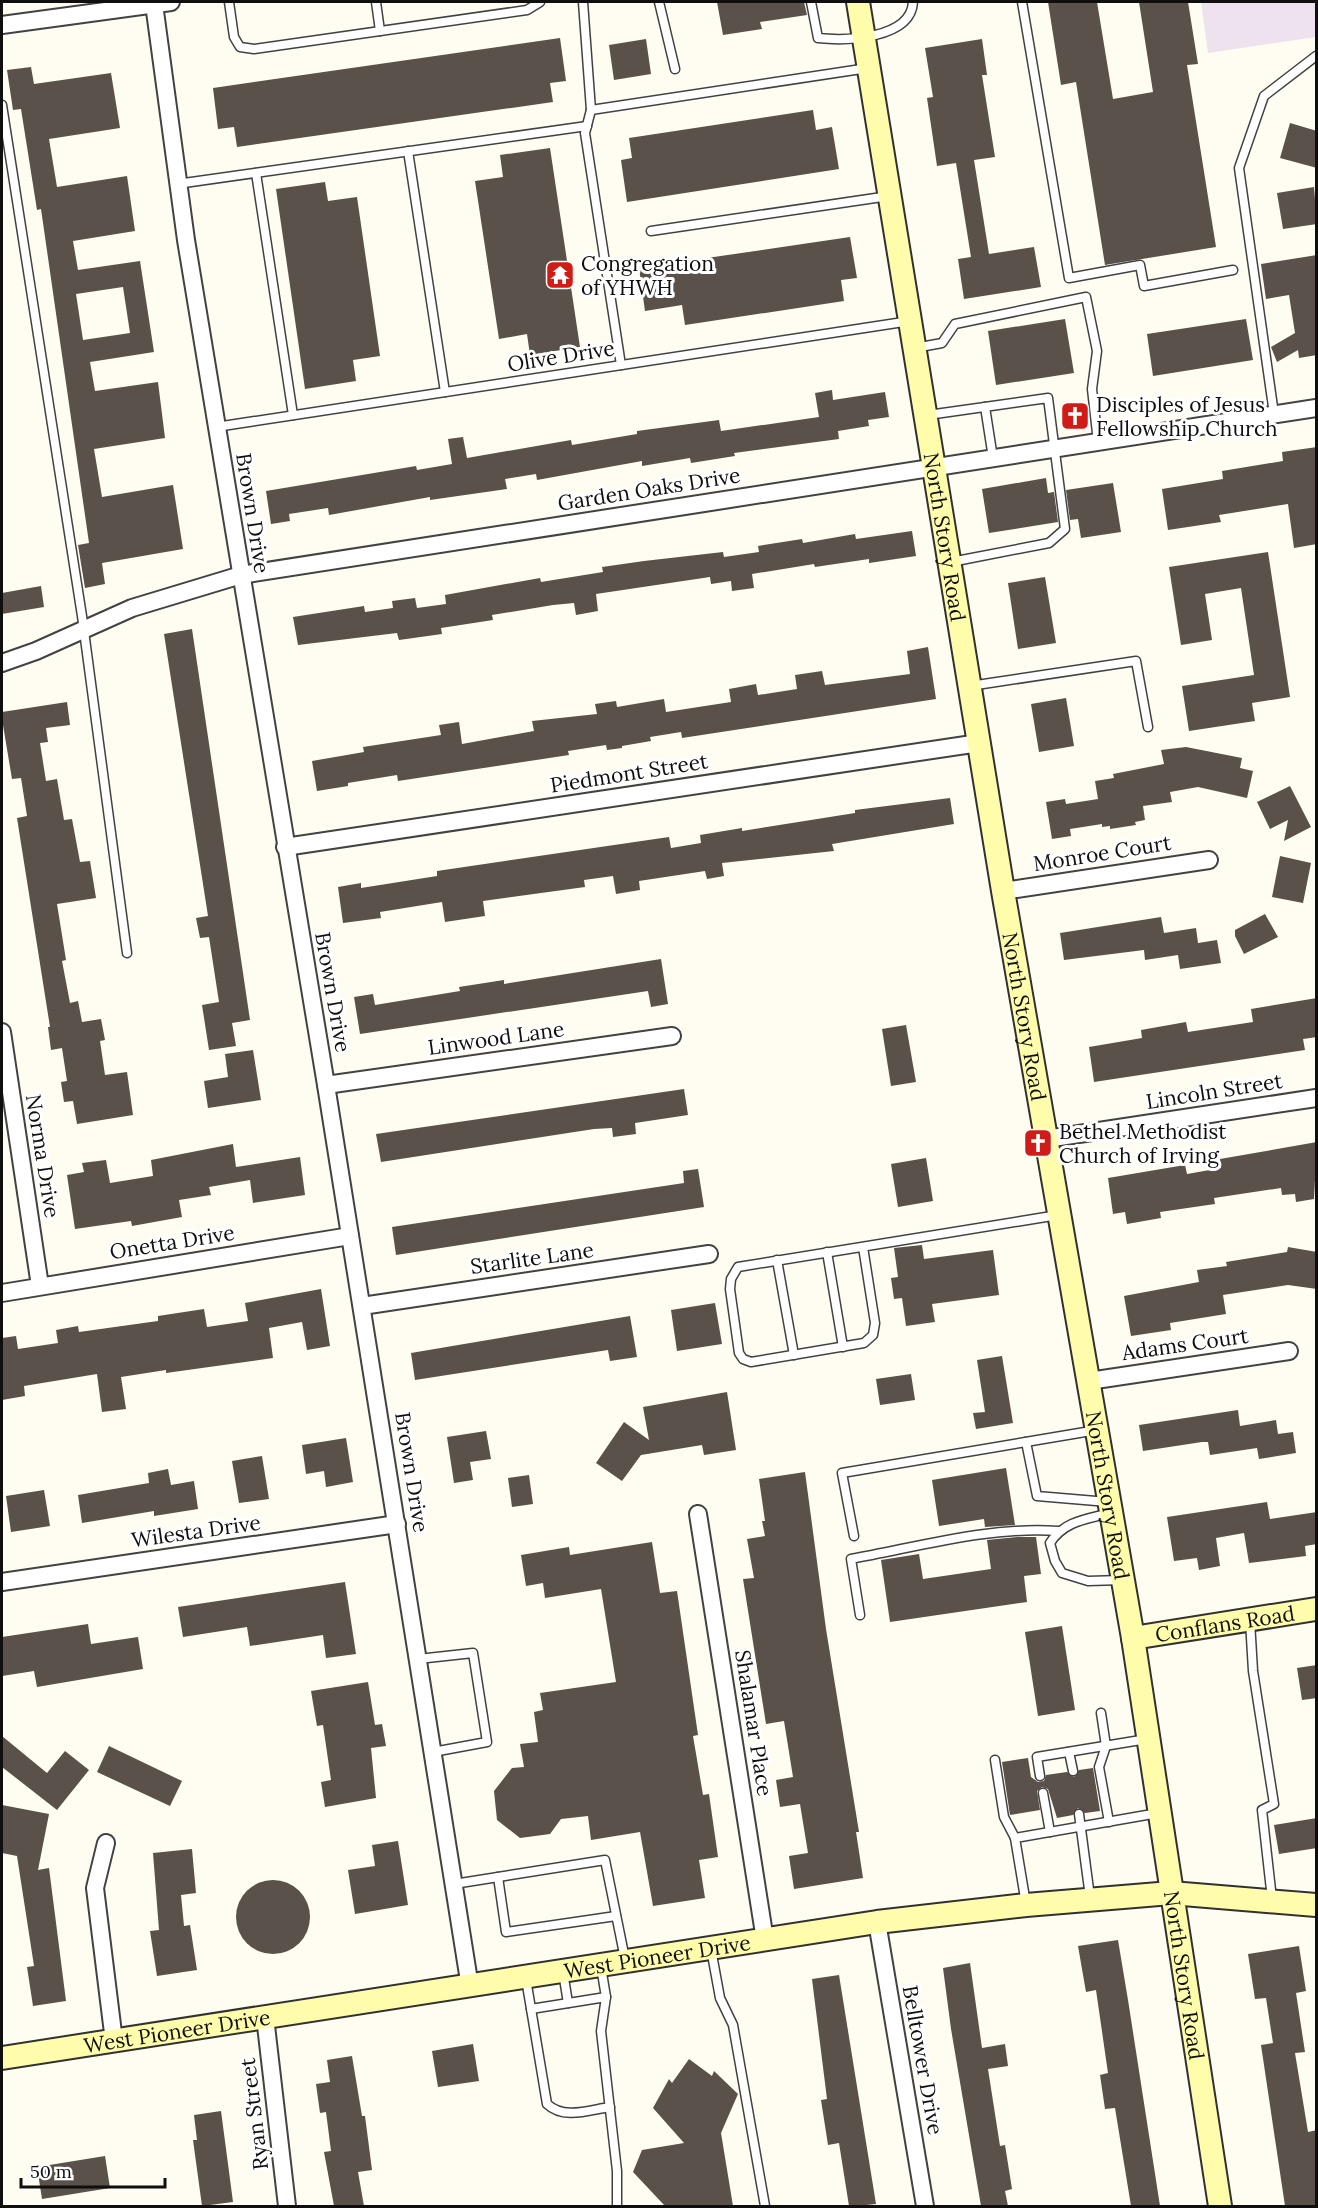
<svg xmlns="http://www.w3.org/2000/svg" width="1318" height="2208" font-family="Lora,serif">
<style>
.industrial{fill:#eee2ee}
.building{fill:#59514a;fill-rule:evenodd}
.lines{fill:none;stroke-linecap:round;stroke-linejoin:round}
.lane-casing{stroke:#424242;stroke-width:11}
.street-casing{stroke:#424242;stroke-width:20}
.secondary-casing{stroke:#313131;stroke-width:26}
.lane{stroke:#fff;stroke-width:8}
.street{stroke:#fff;stroke-width:16}
.secondary{stroke:#fffdac;stroke-width:22}
.labels{text-anchor:middle;dominant-baseline:central;stroke-width:6;stroke-linejoin:round;paint-order:stroke}
.poi-label{font-size:21px;fill:#0f0f0f;stroke:#fff;text-anchor:start}
.street-label{font-size:21px;fill:#0f0f0f;stroke:#fff}
</style>
<rect width="100%" height="100%" fill="#fffdf1"/>
<polygon class="industrial" points="1201,2 1316,2 1316,37 1208,53"/>
<g class="building">
<polygon points="717,2 804,2 807,15 760,22 762,29 723,35"/>
<polygon points="1048,2 1097,2 1113,99 1153,92 1139,2 1188,2 1198,64 1187,65 1216,247 1105,265 1076,82 1061,85"/>
<polygon points="560,38 566,81 550,83 553,102 237,147 234,127 218,129 213,88"/>
<polygon points="646,39 651,74 614,80 609,45"/>
<polygon points="982,39 987,75 982,75 995,157 974,160 989,254 1034,247 1041,287 964,299 958,259 971,257 956,163 937,166 927,98 933,97 925,48"/>
<path d="M 31,67 L 34,84 L 111,73 L 120,128 L 49,139 L 57,187 L 127,176 L 135,231 L 73,241 L 78,270 L 140,261 L 154,352 L 90,362 L 95,391 L 158,382 L 165,438 L 94,449 L 102,497 L 173,485 L 183,549 L 102,563 L 105,584 L 85,588 L 78,545 L 89,543 L 41,209 L 37,210 L 21,109 L 13,110 L 7,70 ZM 123,287 L 130,333 L 83,340 L 76,294 Z"/>
<polygon points="813,110 816,130 832,127 839,169 627,202 621,160 632,158 629,138"/>
<polygon points="1290,123 1317,131 1317,168 1280,158"/>
<polygon points="550,148 580,347 530,355 527,334 499,339 475,181 503,177 500,155"/>
<polygon points="325,182 328,201 357,197 380,356 353,360 356,381 305,389 276,189"/>
<polygon points="1314,187 1317,224 1283,229 1277,193"/>
<polygon points="850,237 857,278 841,280 844,301 685,325 682,305 645,311 639,268"/>
<polygon points="1317,255 1317,355 1299,358 1298,350 1277,362 1271,347 1295,333 1289,295 1266,299 1261,264"/>
<polygon points="1065,319 1074,373 996,385 988,331"/>
<polygon points="1246,319 1253,360 1153,376 1147,334"/>
<polygon points="832,390 833,400 885,392 889,417 868,420 869,426 838,431 839,439 734,453 735,456 691,463 690,458 642,466 642,461 537,480 536,474 505,479 507,489 430,500 430,497 329,515 328,508 289,514 290,521 271,524 266,491 416,466 417,470 452,464 448,439 463,437 467,458 571,440 572,445 637,434 637,431 719,420 721,431 819,417 815,393"/>
<polygon points="1317,447 1317,544 1294,548 1288,504 1219,515 1221,522 1168,530 1162,489 1223,479 1222,471 1283,461 1282,452"/>
<polygon points="1046,478 1048,493 1054,492 1058,522 989,533 982,489"/>
<polygon points="1113,483 1121,532 1081,538 1078,519 1070,520 1066,490"/>
<polygon points="912,531 916,556 869,563 869,559 815,567 814,564 752,574 754,588 732,591 731,581 711,584 710,577 596,594 598,611 576,615 574,603 553,605 492,615 493,620 441,628 442,634 399,640 397,633 298,645 293,617 364,606 365,612 393,608 392,601 415,598 417,608 446,604 445,595 540,578 541,582 603,572 602,567 644,561 723,552 724,557 759,552 758,546 802,539 803,543 855,534 856,539"/>
<polygon points="1268,552 1290,697 1252,703 1255,721 1189,731 1182,686 1254,675 1241,588 1205,594 1212,640 1181,645 1169,567"/>
<polygon points="1045,577 1056,643 1018,649 1008,583"/>
<polygon points="41,586 44,607 2,614 2,593"/>
<polygon points="192,629 250,1020 232,1023 236,1046 209,1050 202,1005 219,1002 209,937 200,938 196,918 208,916 164,634"/>
<polygon points="928,647 936,699 682,738 681,732 650,737 651,741 622,746 622,748 607,750 606,745 568,751 569,755 398,781 397,775 348,783 348,786 317,791 312,761 364,752 363,747 441,735 439,725 459,722 462,744 534,731 532,721 597,714 595,704 616,701 617,707 664,699 666,712 731,702 729,689 756,684 758,695 797,689 795,675 822,671 825,685 910,674 907,651"/>
<polygon points="1066,698 1074,746 1039,752 1031,704"/>
<polygon points="67,702 70,725 46,728 48,742 40,743 46,781 57,779 64,820 72,819 80,862 90,861 96,898 57,904 66,960 62,961 70,1003 78,1001 82,1022 101,1019 105,1040 100,1041 105,1075 127,1072 133,1115 77,1124 73,1101 64,1102 61,1082 67,1081 62,1048 51,1050 48,1027 50,1027 17,818 27,816 21,778 12,779 2,719 2,712"/>
<polygon points="1186,747 1242,758 1240,768 1253,771 1247,798 1198,787 1170,792 1172,802 1143,806 1145,820 1135,822 1136,825 1110,829 1110,826 1102,827 1102,824 1070,829 1071,836 1052,839 1046,802 1065,799 1066,804 1098,799 1095,781 1114,778 1113,774 1164,764 1161,750"/>
<polygon points="1290,786 1311,827 1284,841 1288,820 1270,829 1257,802"/>
<polygon points="950,798 954,824 832,844 834,851 722,863 724,876 707,879 705,871 639,881 640,890 616,894 613,876 584,880 585,887 483,901 485,916 445,922 442,902 380,912 381,918 343,923 338,887 361,883 361,888 437,876 437,871 669,837 671,848 701,843 700,835 742,828 742,831 855,813 855,810"/>
<polygon points="1280,856 1311,863 1303,903 1272,897"/>
<polygon points="1265,914 1278,937 1244,954 1235,936 1235,930"/>
<polygon points="1161,917 1164,933 1196,928 1198,943 1217,940 1221,963 1180,969 1178,955 1145,960 1144,950 1064,960 1060,933"/>
<polygon points="661,959 668,1004 651,1007 648,991 360,1034 354,997 373,994 375,1005 460,991 459,987 504,980 504,984"/>
<polygon points="1317,998 1317,1037 1303,1039 1305,1050 1094,1082 1089,1047 1142,1038 1141,1030 1186,1022 1188,1032 1253,1022 1251,1009"/>
<polygon points="906,1025 916,1082 891,1086 882,1029"/>
<polygon points="253,1050 261,1100 208,1108 204,1081 228,1077 225,1054"/>
<polygon points="684,1089 688,1115 635,1123 636,1134 613,1137 612,1128 594,1129 381,1162 376,1134"/>
<polygon points="1317,1142 1314,1199 1296,1202 1295,1194 1282,1195 1281,1188 1214,1198 1215,1204 1160,1212 1161,1218 1127,1224 1125,1212 1113,1214 1108,1178 1185,1165 1187,1174 1221,1168 1220,1159"/>
<polygon points="233,1144 236,1167 300,1157 305,1195 253,1203 250,1180 209,1187 211,1195 179,1200 182,1217 132,1226 131,1221 75,1229 67,1175 84,1172 82,1163 106,1160 110,1183 153,1176 151,1160"/>
<polygon points="926,1158 933,1201 898,1207 891,1164"/>
<polygon points="698,1169 704,1207 396,1255 392,1227 684,1183 683,1171"/>
<polygon points="922,1245 924,1259 993,1250 999,1295 932,1304 935,1322 906,1326 902,1298 894,1299 891,1278 898,1277 894,1248"/>
<polygon points="1288,1247 1317,1252 1317,1289 1288,1285 1223,1295 1226,1314 1170,1323 1171,1330 1131,1336 1124,1296 1199,1282 1197,1270 1227,1266 1226,1262 1287,1252"/>
<polygon points="321,1289 330,1346 307,1350 302,1322 269,1328 273,1358 166,1373 166,1370 121,1377 126,1409 102,1412 97,1374 24,1386 25,1396 2,1400 2,1338 16,1336 18,1349 58,1343 56,1330 78,1326 79,1332 158,1321 158,1316 204,1309 207,1327 248,1321 245,1303"/>
<polygon points="715,1303 722,1344 677,1351 671,1310"/>
<polygon points="630,1316 637,1357 610,1361 608,1350 415,1380 411,1353"/>
<polygon points="1002,1356 1013,1423 976,1429 973,1413 985,1412 977,1360"/>
<polygon points="911,1374 915,1400 880,1405 876,1379"/>
<polygon points="727,1392 736,1450 704,1455 702,1445 641,1455 622,1481 596,1463 624,1422 649,1440 643,1407"/>
<polygon points="1238,1410 1240,1426 1276,1420 1278,1434 1293,1432 1296,1453 1259,1459 1257,1448 1210,1455 1208,1442 1202,1442 1143,1451 1139,1425"/>
<polygon points="486,1431 491,1459 470,1462 473,1480 454,1483 447,1437"/>
<polygon points="346,1438 353,1482 326,1487 324,1471 306,1474 302,1445"/>
<polygon points="262,1456 269,1499 239,1503 232,1461"/>
<polygon points="1006,1468 1015,1525 985,1527 984,1519 939,1526 932,1480"/>
<polygon points="168,1469 171,1485 194,1481 198,1509 154,1516 154,1511 82,1523 78,1495 149,1483 148,1473"/>
<polygon points="805,1472 826,1629 859,1832 856,1832 863,1878 794,1889 789,1856 808,1853 800,1804 780,1807 776,1780 793,1777 784,1721 766,1724 743,1579 754,1578 747,1539 765,1536 762,1521 765,1521 759,1479"/>
<polygon points="529,1475 533,1504 512,1507 508,1478"/>
<polygon points="44,1490 50,1526 11,1532 6,1496"/>
<polygon points="1267,1502 1270,1519 1317,1512 1317,1544 1305,1546 1306,1556 1249,1563 1244,1533 1216,1538 1220,1566 1199,1570 1197,1558 1174,1561 1167,1517"/>
<polygon points="1017,1537 1036,1537 1041,1574 1024,1576 1027,1602 890,1622 881,1560 919,1554 923,1579 991,1569 987,1540"/>
<polygon points="652,1542 660,1593 677,1591 698,1735 693,1736 703,1795 709,1794 718,1857 699,1860 705,1898 653,1906 640,1832 591,1840 588,1816 561,1819 550,1834 520,1838 497,1820 494,1791 512,1768 524,1767 520,1744 538,1742 534,1712 543,1710 540,1693 616,1682 601,1589 545,1598 543,1583 526,1586 521,1555 569,1547 570,1555"/>
<polygon points="345,1582 356,1654 326,1658 323,1635 250,1646 247,1627 183,1637 178,1607"/>
<polygon points="88,1624 91,1644 138,1637 143,1669 37,1687 34,1671 2,1676 2,1637"/>
<polygon points="1062,1626 1075,1710 1038,1716 1025,1632"/>
<polygon points="1317,1665 1317,1698 1302,1700 1297,1668"/>
<polygon points="368,1682 375,1725 382,1724 386,1746 371,1748 376,1798 325,1807 321,1782 331,1780 323,1725 317,1726 311,1691"/>
<polygon points="2,1736 47,1773 65,1751 89,1770 57,1810 2,1767"/>
<polygon points="109,1746 182,1781 170,1806 97,1772"/>
<polygon points="1028,1758 1031,1777 1038,1782 1044,1781 1046,1775 1067,1772 1074,1777 1079,1770 1093,1768 1100,1811 1085,1813 1078,1808 1073,1815 1057,1818 1048,1789 1042,1787 1037,1791 1040,1810 1010,1815 1002,1762"/>
<polygon points="2,1805 49,1814 38,1870 49,1868 66,2001 33,2006 27,1967 34,1966 17,1856 2,1853"/>
<polygon points="1317,1818 1317,1848 1279,1854 1274,1825"/>
<polygon points="398,1841 408,1905 355,1914 348,1870 375,1866 372,1845"/>
<polygon points="192,1849 196,1893 181,1895 184,1926 190,1925 197,1970 157,1976 150,1931 159,1930 153,1853"/>
<circle cx="273" cy="1917" r="37"/>
<polygon points="1118,1940 1128,2000 1160,2206 1131,2206 1115,2108 1105,2109 1100,2075 1108,2073 1096,1990 1086,1992 1078,1946"/>
<polygon points="1299,1946 1306,1991 1296,1993 1305,2052 1295,2053 1308,2132 1317,2130 1317,2206 1285,2206 1261,2045 1273,2043 1266,1998 1255,1999 1248,1954"/>
<polygon points="970,1963 982,2048 1005,2044 1008,2066 988,2069 1000,2146 1005,2145 1012,2189 1005,2191 1008,2206 981,2206 951,2029 943,1968"/>
<polygon points="839,1975 876,2204 857,2206 849,2206 839,2143 828,2145 821,2100 827,2099 812,1979"/>
<polygon points="473,2044 479,2081 438,2087 432,2051"/>
<polygon points="352,2056 362,2116 365,2116 372,2170 358,2172 364,2206 334,2206 324,2152 331,2151 326,2112 320,2113 316,2084 330,2082 327,2060"/>
<polygon points="689,2059 712,2076 714,2071 738,2094 721,2133 733,2206 665,2206 633,2172 642,2150 684,2143 653,2108 669,2079 672,2083"/>
<polygon points="221,2111 233,2202 202,2206 193,2140 197,2140 194,2115"/>
<polygon points="105,2156 110,2188 42,2199 37,2167"/>
</g>
<g class="lines">
<g class="lane-casing">
<g id="lane">
<polyline points="229,2 234,37 240,47 254,49 527,10 540,2"/>
<polyline points="376,2 380,31"/>
<polyline points="583,2 591,110"/>
<polyline points="659,2 675,69"/>
<path d="M 811,2 L 818,38 C 846,41 911,39 913,2"/>
<polyline points="1022,2 1069,278 1140,265 1144,286 1233,270"/>
<polyline points="2,105 82,616 127,953"/>
<polyline points="408,151 445,392"/>
<polyline points="256,173 293,415"/>
<polyline points="177,184 587,126"/>
<polyline points="651,231 889,196"/>
<polyline points="915,348 942,343 955,324 1086,297 1097,351 1092,389 1098,442"/>
<polyline points="621,365 585,133 591,110 868,68"/>
<polyline points="985,407 993,458"/>
<polyline points="1274,414 1239,168 1264,96 1316,56"/>
<polyline points="928,415 1048,398 1065,529 1049,543 951,562"/>
<polyline points="216,427 910,321"/>
<polyline points="970,686 1136,661 1148,727"/>
<polyline points="863,1247 875,1323 873,1335 864,1343 751,1362 743,1359 739,1353 730,1289 731,1279 738,1267 1058,1215"/>
<polyline points="827,1252 843,1347"/>
<polyline points="777,1260 794,1355"/>
<polyline points="1026,1442 1037,1496 1108,1502"/>
<path d="M 1110,1513 C 1087,1519 1064,1521 1050,1543 L 1055,1561 L 1062,1573 L 1088,1581 L 1122,1580"/>
<polyline points="854,1536 842,1473 1097,1430"/>
<path d="M 860,1615 L 851,1559 C 918,1547 989,1526 1058,1531"/>
<polyline points="1250,1621 1253,1671 1274,1804 1262,1810 1272,1899"/>
<polyline points="418,1659 473,1653 487,1742 433,1752"/>
<polyline points="1101,1713 1106,1746 1099,1767 1109,1822"/>
<polyline points="1069,1752 1073,1771"/>
<polyline points="995,1760 1004,1817 1015,1838"/>
<polyline points="1040,1776 1037,1757 1147,1739"/>
<polyline points="1043,1793 1050,1832"/>
<polyline points="1079,1814 1090,1897"/>
<polyline points="498,1877 506,1932 616,1916"/>
<polyline points="454,1884 605,1860 625,1959"/>
<polyline points="1026,1904 1015,1838 1158,1813"/>
<polyline points="711,1949 720,1998 733,2025 765,2206"/>
<polyline points="601,1967 606,1997 601,2031 617,2171 617,2206"/>
<polyline points="563,1972 568,2003"/>
<path d="M 526,1979 L 547,2104 C 564,2120 589,2110 610,2107"/>
<polyline points="531,2009 606,1997"/>
</g>
</g>
<g class="street-casing">
<g id="street">
<polyline points="154,4 186,240 326,1085 470,1987"/>
<polyline points="2,25 171,2"/>
<polyline points="2,663 36,651 132,608 241,575 1316,408"/>
<polyline points="285,847 979,743"/>
<polyline points="1003,891 1209,860"/>
<polyline points="2,1032 40,1286"/>
<polyline points="326,1085 672,1036"/>
<polyline points="1046,1139 1316,1098"/>
<polyline points="2,1293 350,1236"/>
<polyline points="362,1306 709,1254"/>
<polyline points="1089,1381 1289,1351"/>
<polyline points="698,1514 765,1940"/>
<polyline points="2,1582 397,1524"/>
<polyline points="106,1843 95,1888 114,2041"/>
<polyline points="877,1922 925,2206"/>
<polyline points="265,2017 287,2206"/>
</g>
</g>
<g class="secondary-casing">
<g id="secondary">
<path id="s1" d="M 858,2 L 1003,891 L 1133,1638 L 1220,2206"/>
<path id="s2" d="M 1133,1638 L 1316,1609"/>
<path id="s3" d="M 2,2058 L 877,1922 L 1026,1905 L 1171,1893 L 1316,1905"/>
</g>
</g>
<use href="#lane" class="lane"/>
<use href="#street" class="street"/>
<use href="#secondary" class="secondary"/>
</g>
<defs>
<g id="temple-square" transform="scale(1.5)"><rect x="-9" y="-9" width="18" height="18" rx="4" fill="#d01c16" stroke="#fff"/><path d="M0-6L5-2H3V0L6.5 2.5H4V6H1.5V3h-3V6H-4V2.5H-6.5L-3 0V-2H-5Z" fill="#fff"/></g>
<g id="church-square" transform="scale(1.5)"><rect x="-9" y="-9" width="18" height="18" rx="4" fill="#d01c16" stroke="#fff"/><path d="M-1.2-6h2.4v3.5h3.3v2.4h-3.3V6h-2.4V-.1h-3.3v-2.4h3.3Z" fill="#fff"/></g>
</defs>
<g fill-rule="evenodd">
<use href="#temple-square" x="560" y="275"/>
<use href="#church-square" x="1075" y="416"/>
<use href="#church-square" x="1038" y="1143"/>
</g>
<g class="labels">
<g class="poi-label">
<text x="581" y="263">Congregation<tspan x="581" dy="24">of YHWH</tspan></text>
<text x="1096" y="404">Disciples of Jesus<tspan x="1096" dy="24">Fellowship Church</tspan></text>
<text x="1059" y="1131">Bethel Methodist<tspan x="1059" dy="24">Church of Irving</tspan></text>
</g>
<g class="street-label">
<text transform="translate(561 356) rotate(-9)">Olive Drive</text>
<text transform="translate(649 489) rotate(-9)">Garden Oaks Drive</text>
<text transform="translate(253 513) rotate(81)">Brown Drive</text>
<text stroke="none"><textPath href="#s1" startOffset="542">North Story Road</textPath></text>
<text transform="translate(629 773) rotate(-9)">Piedmont Street</text>
<text transform="translate(1102 853) rotate(-9)">Monroe Court</text>
<text transform="translate(333 992) rotate(80)">Brown Drive</text>
<text stroke="none"><textPath href="#s1" startOffset="1028">North Story Road</textPath></text>
<text transform="translate(496 1038) rotate(-8)">Linwood Lane</text>
<text transform="translate(1214 1091) rotate(-9)">Lincoln Street</text>
<text transform="translate(43 1156) rotate(81)">Norma Drive</text>
<text transform="translate(172 1242) rotate(-9)">Onetta Drive</text>
<text transform="translate(532 1258) rotate(-8)">Starlite Lane</text>
<text transform="translate(1185 1344) rotate(-8)">Adams Court</text>
<text transform="translate(412 1472) rotate(81)">Brown Drive</text>
<text stroke="none"><textPath href="#s1" startOffset="1514">North Story Road</textPath></text>
<text transform="translate(196 1531) rotate(-8)">Wilesta Drive</text>
<text stroke="none"><textPath href="#s2" startOffset="93">Conflans Road</textPath></text>
<text transform="translate(754 1723) rotate(81)">Shalamar Place</text>
<text stroke="none"><textPath href="#s3" startOffset="663">West Pioneer Drive</textPath></text>
<text stroke="none"><textPath href="#s1" startOffset="2000">North Story Road</textPath></text>
<text stroke="none"><textPath href="#s3" startOffset="177">West Pioneer Drive</textPath></text>
<text transform="translate(923 2060) rotate(80)">Belltower Drive</text>
<text transform="translate(254 2114) rotate(-97)">Ryan Street</text>
</g>
</g>
<rect width="1318" height="2208" fill="none" stroke="#0f0f0f" stroke-width="6"/>
<path d="M21 2178v9h144v-9" fill="none" stroke="#0f0f0f" stroke-width="3"/>
<text x="30" y="2178" font-size="18" fill="#0f0f0f" stroke="#ffffff" stroke-width="4.5" paint-order="stroke">50 m</text>
</svg>
